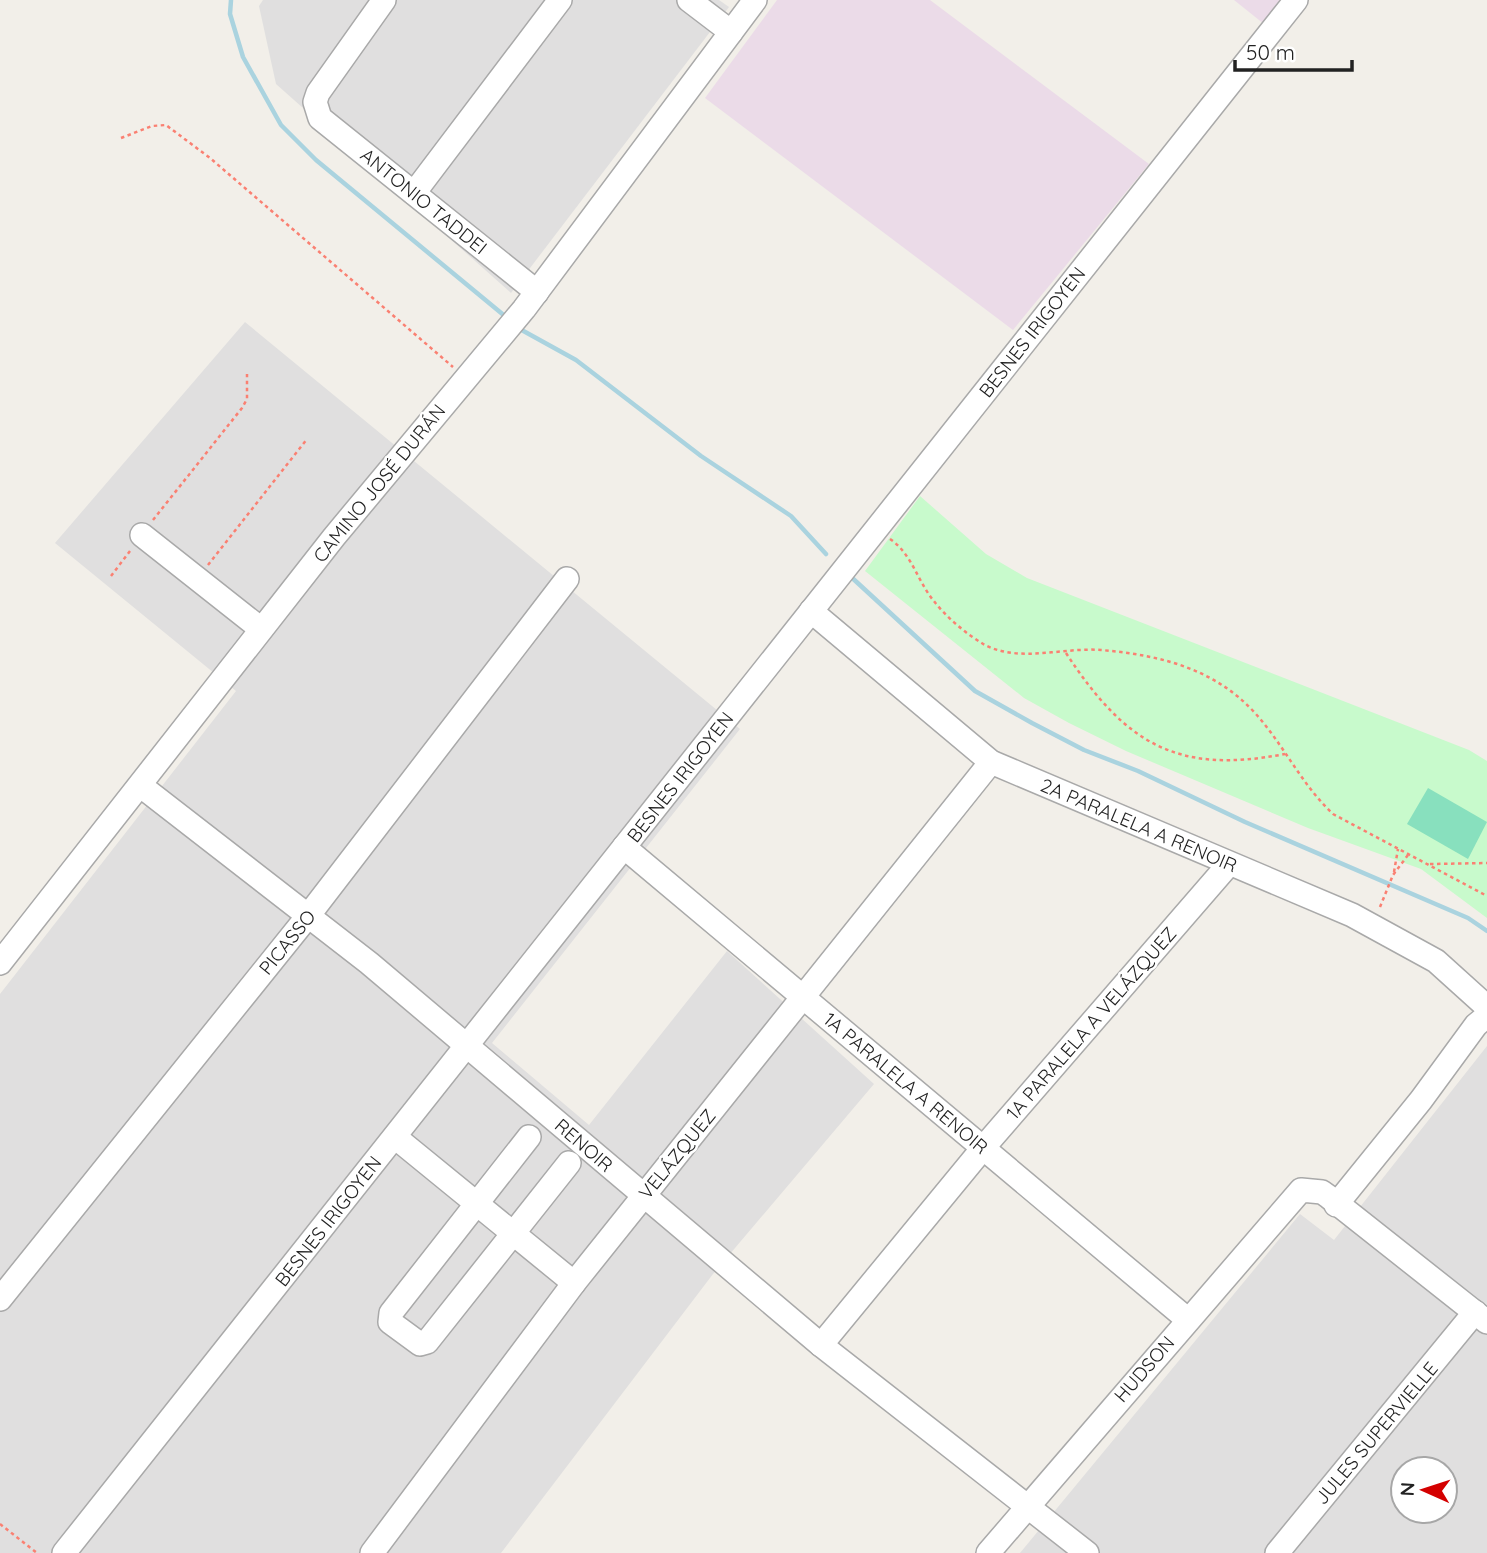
<svg xmlns="http://www.w3.org/2000/svg" width="1487" height="1553" font-family="Quicksand,sans-serif">
<style>
.residential{fill:#e0dfdf;fill-rule:evenodd}
.industrial{fill:#ebdbe8}
.park{fill:#c8facc}
.pitch{fill:#88e0be}
.lines{fill:none;stroke-linecap:round;stroke-linejoin:round}
.stream{stroke:#aad3df;stroke-width:4.5}
.minor-casing{stroke:#a9a9a9;stroke-width:26}
.path{stroke:#fa8072;stroke-width:2.5;stroke-dasharray:3.5 3.5;stroke-linecap:butt}
.minor{stroke:#fff;stroke-width:23}
.labels{text-anchor:middle;dominant-baseline:central;stroke-width:5;stroke-linejoin:round;paint-order:stroke}
.street-label{font-size:19px;fill:#222;stroke:#fff}
</style>
<rect width="100%" height="100%" fill="#f2efe9"/>
<g class="residential">
<polygon points="263,0 719,0 729,7 511,293 276,84 259,6"/>
<polygon points="245,322 740,729 492,1043 589,1125 727,951 874,1084 713,1274 501,1553 0,1553 0,994 236,691 55,543"/>
<path d="M 1487,1046 L 1487,1553 L 1020,1553 L 1300,1214 L 1334,1240 ZM 1403,1469 L 1445,1469 L 1445,1511 L 1403,1511 Z"/>
</g>
<g class="industrial">
<polygon points="777,0 930,0 1149,164 1013,330 705,98"/>
<polygon points="1234,0 1283,0 1264,24"/>
</g>
<polygon class="park" points="920,496 986,554 1027,578 1469,750 1487,761 1487,918 1421,869 1308,828 1126,751 1069,723 1024,698 865,571"/>
<polygon class="pitch" points="1428,788 1487,822 1468,859 1407,824"/>
<g class="lines">
<g class="stream">
<polyline points="231,0 230,14 243,57 281,125 316,160 506,317"/>
<polyline points="518,328 576,360 701,456 791,516 826,554"/>
<polyline points="849,575 975,691 1032,723 1084,750 1138,771 1245,822 1468,918 1487,931"/>
</g>
<g class="minor-casing">
<g id="minor">
<polyline points="384,0 318,93 315,102 320,118 537,292"/>
<polyline points="689,0 731,32"/>
<polyline points="414,193 560,0"/>
<polyline points="142,535 261,629"/>
<polyline points="811,611 991,762 1352,915 1436,961 1487,1007"/>
<polyline points="141,786 369,963 821,1345 1087,1553"/>
<polyline points="624,847 1187,1319"/>
<polyline points="0,963 334,537 524,309 755,0"/>
<polyline points="395,1137 574,1283"/>
<polyline points="529,1137 391,1313 390,1322 420,1344 427,1342 569,1163"/>
<polyline points="1336,1205 1421,1100 1476,1025 1487,1016"/>
<polyline points="0,1299 308,916 567,579"/>
<polyline points="821,1345 983,1148 1229,864"/>
<polyline points="64,1553 1296,0"/>
<polyline points="372,1553 574,1283 991,762"/>
<polyline points="988,1553 1301,1190 1322,1192 1329,1197 1487,1322"/>
<polyline points="1277,1553 1475,1312"/>
</g>
</g>
<g class="path">
<polyline points="121,138 152,126 166,125 210,158 453,367"/>
<polyline points="153,520 242,408 247,399 247,374"/>
<path d="M 890,539 C 912,554 917,580 933,600 C 946,617 966,634 985,645 C 1020,663 1064,647 1101,650 C 1159,655 1214,668 1255,713 C 1284,745 1301,784 1333,814 L 1487,896"/>
<polyline points="208,565 307,439"/>
<polyline points="111,576 130,551"/>
<path d="M 1066,653 C 1125,743 1176,775 1285,754"/>
<polyline points="1430,864 1487,863"/>
<polyline points="1394,872 1398,849"/>
<polyline points="1380,907 1393,875 1408,855"/>
<polyline points="0,1524 37,1553"/>
</g>
<use href="#minor" class="minor"/>
</g>
<g class="labels">
<g class="street-label">
<text transform="translate(424 201) rotate(39)">ANTONIO TADDEI</text>
<text transform="translate(1032 332) rotate(-52)">BESNES IRIGOYEN</text>
<text transform="translate(379 483) rotate(-51)">CAMINO JOSÉ DURÁN</text>
<text transform="translate(680 777) rotate(-52)">BESNES IRIGOYEN</text>
<text transform="translate(1139 825) rotate(23)">2A PARALELA A RENOIR</text>
<text transform="translate(287 942) rotate(-51)">PICASSO</text>
<text transform="translate(1091 1023) rotate(-49)">1A PARALELA A VELÁZQUEZ</text>
<text transform="translate(906 1083) rotate(40)">1A PARALELA A RENOIR</text>
<text transform="translate(584 1145) rotate(41)">RENOIR</text>
<text transform="translate(677 1154) rotate(-51)">VELÁZQUEZ</text>
<text transform="translate(328 1221) rotate(-52)">BESNES IRIGOYEN</text>
<text transform="translate(1144 1369) rotate(-49)">HUDSON</text>
<text transform="translate(1376 1433) rotate(-50)">JULES SUPERVIELLE</text>
</g>
</g>
<g transform="translate(1424 1490) rotate(273)"><circle r="33" fill="#ffffff" stroke="#a7a7a7" stroke-width="2"/>
<path d="M0-5L12 26L0 18L-12 26Z" fill="#d40000"/>
<text y="-10" font-size="19" font-weight="bold" text-anchor="middle" fill="#222222">N</text>
</g>
<path d="M1235 60v10h117v-10" fill="none" stroke="#222222" stroke-width="3.5"/>
<text x="1246" y="60" font-size="21" fill="#222222" stroke="#ffffff" stroke-width="5" paint-order="stroke">50 m</text>
</svg>
